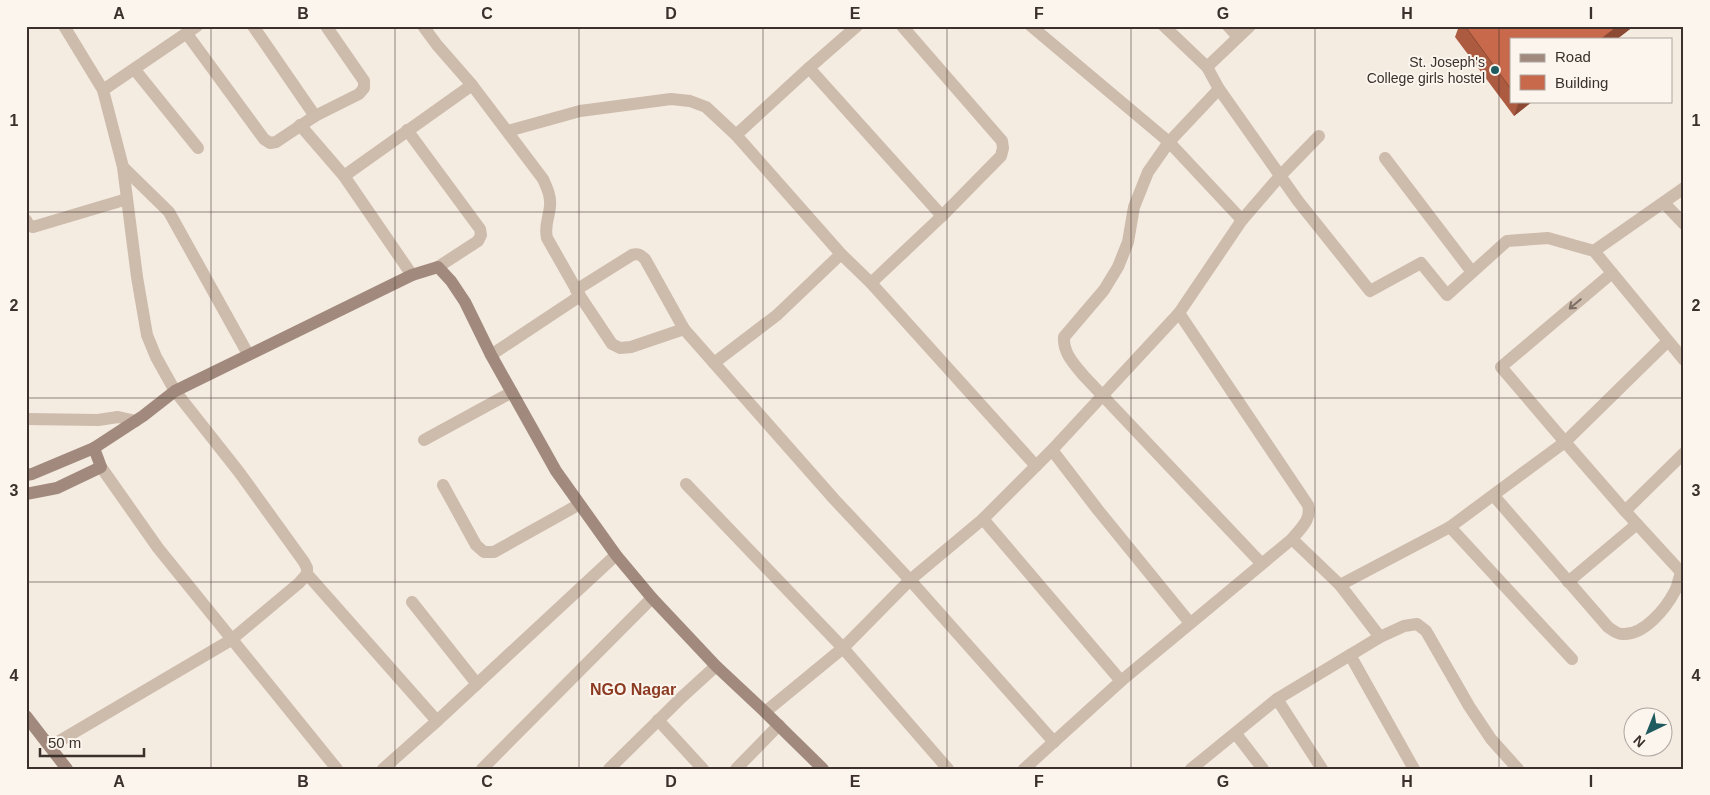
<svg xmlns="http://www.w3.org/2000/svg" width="1710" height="795" font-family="Arial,sans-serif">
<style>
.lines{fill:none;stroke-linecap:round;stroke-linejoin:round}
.street{stroke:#cdbbac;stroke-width:12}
.secondary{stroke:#a18a7d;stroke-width:12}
.wall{fill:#ac5a40}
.shaded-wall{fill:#8c4a34}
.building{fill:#c8694b;stroke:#8c4a34}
.oneway{stroke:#7d6f65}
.grid{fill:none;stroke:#3b302b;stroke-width:1;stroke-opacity:0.55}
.poi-dot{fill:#1f5a5e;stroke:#fbf5ee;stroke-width:2}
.labels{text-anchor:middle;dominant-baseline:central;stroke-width:4;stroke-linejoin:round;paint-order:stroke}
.poi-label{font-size:14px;fill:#3b302b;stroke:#fbf5ee;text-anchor:end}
.quarter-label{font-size:16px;font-weight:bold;fill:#8c3b22;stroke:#fbf5ee}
.neatline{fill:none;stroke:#3b302b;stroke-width:2}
.grid-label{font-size:16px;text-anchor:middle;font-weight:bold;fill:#3b302b}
</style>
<rect width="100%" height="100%" fill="#f4ebe1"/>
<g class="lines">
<g class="street">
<polyline points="253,26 315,116"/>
<polyline points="1031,26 1169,142 1242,220"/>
<polyline points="1164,26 1207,67 1219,89"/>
<polyline points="1228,26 1238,37"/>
<polyline points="187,34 264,139 270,143 276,142 315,116 359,94 364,88 364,81 326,26"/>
<polyline points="1207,67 1250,26"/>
<polyline points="809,68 942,216"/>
<polyline points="135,70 198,148"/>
<path d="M 472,85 L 543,179 C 547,188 551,196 550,206 C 549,218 544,226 547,238 L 580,296"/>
<polyline points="103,90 197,26"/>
<polyline points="300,125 344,176 472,85 437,45 423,26"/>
<polyline points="407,130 480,229 481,235 478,241 438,267"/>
<polyline points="508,131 580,111 671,99 690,101 706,107 736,135 841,254 871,283 1036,466"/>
<polyline points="736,135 809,68 857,26"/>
<polyline points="1385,158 1472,272"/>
<polyline points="123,167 169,212 248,354"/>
<polyline points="344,176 412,275"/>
<polyline points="1664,203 1684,224"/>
<polyline points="26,220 28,224 33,227 127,199"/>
<polyline points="1594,251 1684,188"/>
<polyline points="1612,273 1501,367 1565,442 1668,341"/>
<polyline points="871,283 942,216 1001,156 1003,148 1002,141 902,26"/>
<path d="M 576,290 L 632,255 C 638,253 641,255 645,259 L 684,329 L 834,499 L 910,580 L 1054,742"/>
<polyline points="491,355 580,296 612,344 620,348 631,347 684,329"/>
<polyline points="714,363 777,315 841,254"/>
<polyline points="26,419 98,420 118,417 136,421"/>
<polyline points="424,440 512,392"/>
<polyline points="1052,450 1098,510 1190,623"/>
<polyline points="101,467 158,548 337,769"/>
<polyline points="686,484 843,648 948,769"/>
<polyline points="443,485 476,545 484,552 494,552 578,505"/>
<path d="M 1494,496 L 1608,627 C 1612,630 1617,634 1622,634 C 1644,636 1666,608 1675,591 C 1679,584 1678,575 1684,569"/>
<polyline points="1625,511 1684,453"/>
<polyline points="983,519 1121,681"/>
<polyline points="1450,527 1572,659"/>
<polyline points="1292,539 1340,585 1380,637"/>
<path d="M 1261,563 L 1084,376 C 1074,364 1063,353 1064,337 L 1104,290 L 1118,267 L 1128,242 L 1134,207 L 1148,172 L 1169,142 L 1219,89 L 1298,201 L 1370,291 L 1421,263 L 1447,295 L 1507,241 L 1548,238 L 1594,251 L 1684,360"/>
<polyline points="307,574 437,721"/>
<polyline points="1568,582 1637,524"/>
<polyline points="1340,585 1450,527 1565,442 1625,511 1681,572"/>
<polyline points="412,602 477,684"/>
<polyline points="1350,655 1414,769"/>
<polyline points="1277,699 1322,769"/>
<polyline points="765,712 843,648 910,580 983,519 1052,450 1179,313 1242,220 1280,176 1319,136"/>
<polyline points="658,720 703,769"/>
<polyline points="1236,734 1263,769"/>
<polyline points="51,746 231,640 299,583 307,574 307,568 304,562 239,472 175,391 156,357 147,335 137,277 123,167 103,90 64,26"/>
<polyline points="383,769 437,721 616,555"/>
<polyline points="482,769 652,598"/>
<polyline points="609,769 682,697 716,666"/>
<polyline points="736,769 779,725"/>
<path d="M 1024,769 L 1121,681 L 1292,539 C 1301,528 1312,519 1308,505 L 1179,313"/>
<polyline points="1191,769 1277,699 1380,637 1404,626 1417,624 1426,631 1469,706 1491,739 1518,769"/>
</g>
<g class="secondary">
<polyline points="26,475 32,474 94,448 143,416 175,391 412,275 438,267 451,281 465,302 491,355 556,471 616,555 652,598 716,666 765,712 823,769"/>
<polyline points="26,494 57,488 101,467 94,448"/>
<polyline points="26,716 67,769"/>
</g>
</g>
<polygon class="wall" points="1459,26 1634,26 1617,39 1511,39 1511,101 1533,101 1514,116 1455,37"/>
<g class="shaded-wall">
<polygon points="1618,26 1634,26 1617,39 1601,39"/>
<polygon points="1519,101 1533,101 1514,116"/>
</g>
<polygon class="building" points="1465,26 1618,26 1601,39 1511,39 1511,89"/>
<defs><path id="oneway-shaft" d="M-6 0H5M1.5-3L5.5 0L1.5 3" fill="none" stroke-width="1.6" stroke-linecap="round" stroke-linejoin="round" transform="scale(1.25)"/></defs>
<use class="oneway" href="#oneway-shaft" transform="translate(1575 304) rotate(140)"/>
<path class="grid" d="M 211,26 L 211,769M 395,26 L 395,769M 579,26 L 579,769M 763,26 L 763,769M 947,26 L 947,769M 1131,26 L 1131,769M 1315,26 L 1315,769M 1499,26 L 1499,769M 26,212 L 1684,212M 26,398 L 1684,398M 26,582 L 1684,582"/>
<circle class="poi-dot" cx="1495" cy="70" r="5"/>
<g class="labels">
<g class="poi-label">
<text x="1485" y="62">St. Joseph's<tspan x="1485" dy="16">College girls hostel</tspan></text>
</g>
<g class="quarter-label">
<text x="633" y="689">NGO Nagar</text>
</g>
</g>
<rect width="1710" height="795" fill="none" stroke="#fbf5ee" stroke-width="55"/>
<rect x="1510" y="38" width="162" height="65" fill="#fbf5ee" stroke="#aea6a0"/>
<rect x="1520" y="54" width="25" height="8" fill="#a18a7d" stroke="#aea6a0"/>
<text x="1555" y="62" font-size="15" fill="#3b302b">Road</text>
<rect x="1520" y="75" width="25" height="15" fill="#c8694b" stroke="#aea6a0"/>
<text x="1555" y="88" font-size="15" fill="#3b302b">Building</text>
<g transform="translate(1648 732) rotate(223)"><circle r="24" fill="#fbf5ee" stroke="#aea6a0"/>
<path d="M0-4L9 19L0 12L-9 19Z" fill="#1f5a5e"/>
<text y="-8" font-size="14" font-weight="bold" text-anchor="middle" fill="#3b302b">N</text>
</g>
<path d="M40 748v8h104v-8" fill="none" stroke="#3b302b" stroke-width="2.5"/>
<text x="48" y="748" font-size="15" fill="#3b302b" stroke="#fbf5ee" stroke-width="4" paint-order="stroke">50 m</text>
<rect x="28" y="28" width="1654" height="740" class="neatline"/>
<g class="grid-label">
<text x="119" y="19">A</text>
<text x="303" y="19">B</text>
<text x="487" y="19">C</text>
<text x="671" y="19">D</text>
<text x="855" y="19">E</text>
<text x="1039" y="19">F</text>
<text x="1223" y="19">G</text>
<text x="1407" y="19">H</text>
<text x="1591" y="19">I</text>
<text x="14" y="126">1</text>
<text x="1696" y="126">1</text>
<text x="14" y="311">2</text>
<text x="1696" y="311">2</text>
<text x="14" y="496">3</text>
<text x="1696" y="496">3</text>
<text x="14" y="681">4</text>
<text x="1696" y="681">4</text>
<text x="119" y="787">A</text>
<text x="303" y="787">B</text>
<text x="487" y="787">C</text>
<text x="671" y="787">D</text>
<text x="855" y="787">E</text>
<text x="1039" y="787">F</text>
<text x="1223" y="787">G</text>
<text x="1407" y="787">H</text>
<text x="1591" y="787">I</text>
</g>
</svg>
